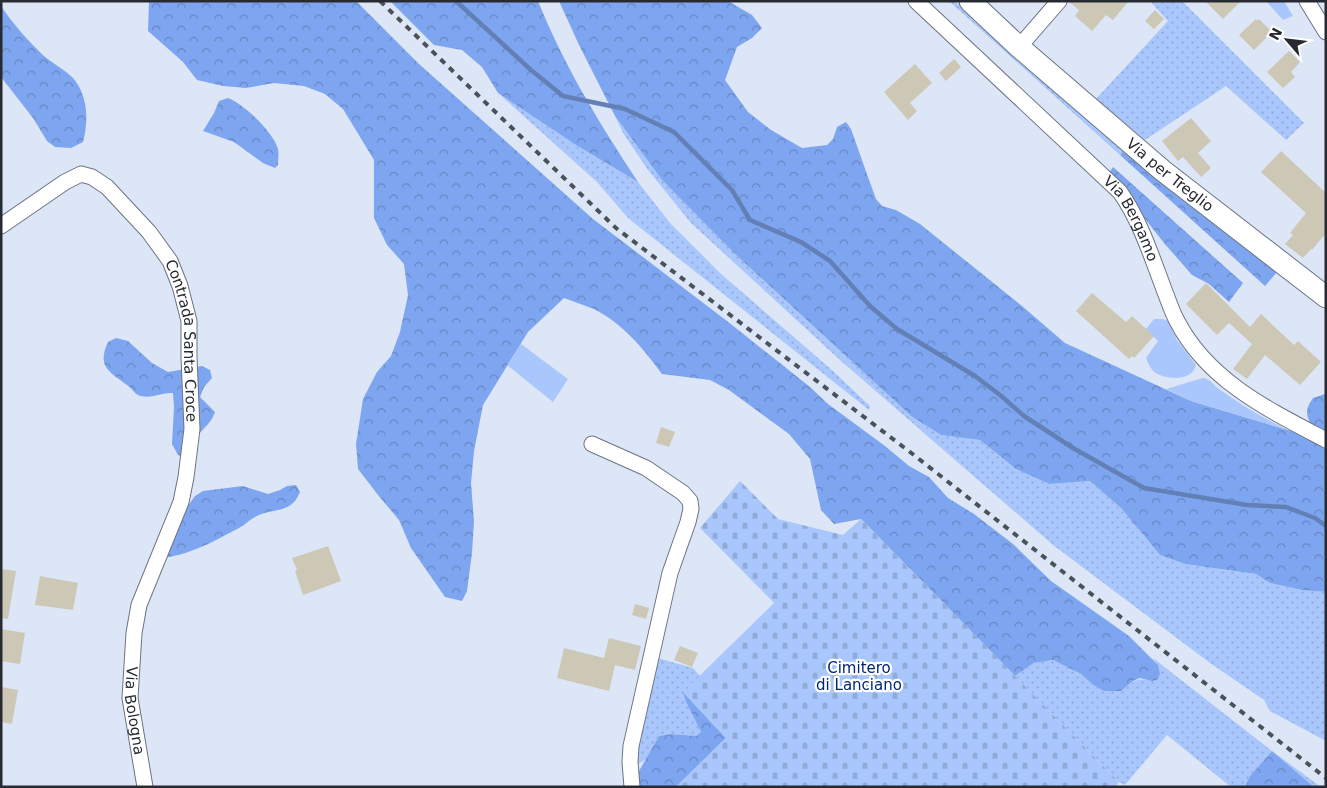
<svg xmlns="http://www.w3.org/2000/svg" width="1327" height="788" font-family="'DejaVu Sans',sans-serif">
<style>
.grass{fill:url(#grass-dots)}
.forest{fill:url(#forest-crowns)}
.cemetery{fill:url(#cemetery-stones)}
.green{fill:#a9c7fc}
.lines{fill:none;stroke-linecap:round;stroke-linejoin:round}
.stream{stroke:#6380b6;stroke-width:4.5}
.building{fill:#cdc8b6}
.minor-casing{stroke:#6c7483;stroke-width:17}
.secondary-casing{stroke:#6c7483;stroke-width:23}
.minor{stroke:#fff;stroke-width:15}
.secondary{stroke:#fff;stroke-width:21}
.rail{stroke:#4b5159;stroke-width:4;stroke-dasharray:6 6;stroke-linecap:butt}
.labels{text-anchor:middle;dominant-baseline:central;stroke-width:4.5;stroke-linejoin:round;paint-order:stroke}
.street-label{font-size:15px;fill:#272b31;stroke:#fff}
.park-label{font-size:15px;fill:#002477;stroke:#fff}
</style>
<defs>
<pattern id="grass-dots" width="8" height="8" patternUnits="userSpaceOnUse" patternTransform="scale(1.25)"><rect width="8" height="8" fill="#a9c7fc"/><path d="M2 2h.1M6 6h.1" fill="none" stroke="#91abd8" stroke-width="1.8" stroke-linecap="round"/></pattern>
<pattern id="forest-crowns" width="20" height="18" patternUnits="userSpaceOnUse" patternTransform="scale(1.25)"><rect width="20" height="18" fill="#7ea5ef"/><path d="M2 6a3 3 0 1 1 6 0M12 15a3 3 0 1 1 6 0" fill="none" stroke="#6787c2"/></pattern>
<pattern id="cemetery-stones" width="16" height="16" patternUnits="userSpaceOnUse" patternTransform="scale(1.25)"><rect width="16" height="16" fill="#a9c7fc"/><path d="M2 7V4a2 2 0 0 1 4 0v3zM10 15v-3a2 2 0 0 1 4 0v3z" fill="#91abd8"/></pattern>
</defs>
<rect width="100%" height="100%" fill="#dce6f6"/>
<g class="grass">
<polygon points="949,1 955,1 974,21 1124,152 1120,155"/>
<polygon points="1150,1 1182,1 1304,123 1286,140 1226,86 1145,140 1096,99 1168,21"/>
<polygon points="498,93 576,145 638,182 670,223 720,273 833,371 870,406 869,410 628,218 597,182"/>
<polygon points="615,116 662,180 734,253 911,416 941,435 980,440 1016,469 1049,484 1090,481 1121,508 1160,555 1185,564 1256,574 1270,583 1302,590 1326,592 1326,741 1270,711 1264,700 1210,663 1053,545 840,360 691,223 648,170 623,133"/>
<polygon points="654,657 693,668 700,676 684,692 686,702 701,732 696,736 671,734 659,736 646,759 631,769"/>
<path d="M 1153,658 L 1272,751 L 1321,787 L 1314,787 L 1272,751 L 1250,776 L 1245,787 L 1231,787 L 1167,735 L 1125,785 L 1119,782 L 1015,676 L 1034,663 L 1053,660 L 1081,674 L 1092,684 L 1121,691 C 1139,676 1136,680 1157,680 C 1161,672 1158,666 1153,658 Z"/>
</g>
<g class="forest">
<path d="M 149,1 L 356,1 L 419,64 L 593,219 L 727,321 L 810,387 L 828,404 L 885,446 L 909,466 L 929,477 L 948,498 L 974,514 L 1013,544 L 1051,581 L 1129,636 L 1158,665 L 1160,674 L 1157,680 L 1152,681 L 1140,678 L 1133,681 L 1121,691 L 1104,691 L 1092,684 L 1081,674 L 1053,660 L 1034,663 L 1015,676 L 861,519 L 834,524 L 821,510 L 810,459 L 789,434 L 729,390 L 710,380 L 662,374 C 643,348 623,324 594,309 C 584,305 574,302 564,298 L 528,332 L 483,405 L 474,451 L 471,483 L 474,521 L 472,553 L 467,591 L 462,601 L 445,597 L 411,548 L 399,520 L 378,495 L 358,469 L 356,444 L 363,399 L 377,372 L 391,356 L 400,332 L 408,295 L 404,264 L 387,245 L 374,218 L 374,160 L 343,109 L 325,94 L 304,86 L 274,83 L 246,88 L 223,86 L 197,80 L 183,62 L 148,31 Z"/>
<path d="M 390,1 L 538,1 C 564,66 600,124 638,182 L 576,145 L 498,93 L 482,67 L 462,50 L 434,45 Z"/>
<path d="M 559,1 L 728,1 L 752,15 L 762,28 L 752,38 L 737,47 L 725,80 L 748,112 L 771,130 L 802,148 L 827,145 L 833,139 L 837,127 L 846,122 L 851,129 L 868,177 L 876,199 L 882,206 L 896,210 L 920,224 L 1022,306 L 1065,343 L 1191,401 L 1308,436 L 1315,432 C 1307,417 1303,412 1313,398 L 1325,394 L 1326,592 L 1302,590 L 1270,583 L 1256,574 L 1185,564 L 1160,555 L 1121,508 L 1090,481 L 1049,484 L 1016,469 L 980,440 L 941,435 L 911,416 L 734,253 L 662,180 L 615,116 L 579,45 Z"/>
<path d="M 1,6 C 13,24 29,42 44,56 C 53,64 64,69 72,77 C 88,94 89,121 83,142 L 71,148 L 55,147 L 47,141 L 33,118 L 1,77 Z"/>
<path d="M 228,98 C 244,104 273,132 278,149 C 279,153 278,160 278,165 L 275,168 L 263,163 L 234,142 L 203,131 L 214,113 L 219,101 Z"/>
<polygon points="1124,152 1185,202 1277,272 1265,286 1120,155"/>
<polygon points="1113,167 1243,283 1229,302 1209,284 1192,275 1164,243 1109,173"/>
<path d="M 116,338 L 128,341 L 152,363 L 168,372 L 202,366 L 210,370 L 212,378 L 204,387 L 200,397 L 215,412 C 211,424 202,429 195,439 C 191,445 188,451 185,458 L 178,455 L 172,444 L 174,407 L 173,393 C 162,392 149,400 138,395 C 134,393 131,387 127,385 C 108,371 97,366 108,342 Z"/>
<path d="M 296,485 L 300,492 C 291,515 273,507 255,517 C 249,520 245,525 239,528 C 211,543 184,558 151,559 L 167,517 L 179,518 L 195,496 L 203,491 L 243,486 L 268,494 L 280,490 L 287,486 Z"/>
<polygon points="683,692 726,738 676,787 635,787 635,778 659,736 671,734 696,736 701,732 686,702"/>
<polygon points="1272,751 1314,787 1245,787 1250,776"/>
</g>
<polygon class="cemetery" points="740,481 778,519 843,535 861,519 1119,782 1115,787 676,787 726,738 683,692 774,603 700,528"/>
<g class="green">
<polygon points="1266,1 1284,1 1293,16 1283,20"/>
<path d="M 1154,319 L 1163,319 L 1168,321 L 1177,340 L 1196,365 C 1192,382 1166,380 1154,372 C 1150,368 1148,363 1146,358 L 1158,341 L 1146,329 Z"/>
<polygon points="521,344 568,379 553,402 507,365"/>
<path d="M 1203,378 C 1211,379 1213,385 1219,389 C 1241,405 1263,418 1288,430 L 1191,401 L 1166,389 Z"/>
</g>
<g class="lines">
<polyline class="stream" points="456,1 531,70 563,96 625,109 674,132 732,190 750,220 801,242 830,261 870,306 897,329 975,376 1000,395 1024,416 1073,448 1144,488 1247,505 1286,507 1315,518 1326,526"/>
</g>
<g class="building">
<polygon points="1068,1 1129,1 1113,20 1106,15 1092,31 1075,16 1079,10"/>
<polygon points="1205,1 1241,1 1223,19"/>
<polygon points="1155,10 1164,19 1154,29 1145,21"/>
<polygon points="1256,19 1257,21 1259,19 1272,32 1254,50 1239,35"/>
<polygon points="1289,51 1300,62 1291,72 1295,77 1283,88 1267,72"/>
<polygon points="954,59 961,67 946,81 939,73"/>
<polygon points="915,64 932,83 910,103 917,111 908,120 884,92"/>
<polygon points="1191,118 1211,141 1198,153 1211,168 1201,177 1183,157 1178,161 1162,141"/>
<polygon points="1281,151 1326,193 1326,233 1312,250 1311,249 1303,258 1285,244 1293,235 1290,233 1306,213 1261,172"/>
<polygon points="1206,283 1250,327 1261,314 1294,345 1298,341 1321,362 1300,385 1265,355 1247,379 1233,369 1252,344 1229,323 1217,335 1186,304"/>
<polygon points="1092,293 1126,322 1132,316 1154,336 1134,358 1132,356 1129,359 1076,311"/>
<polygon points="661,427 675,432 669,447 656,443"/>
<polygon points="328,546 341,581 303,595 295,571 297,570 292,558"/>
<polygon points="1,569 16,571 8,619 1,618"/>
<polygon points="40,576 78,583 73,610 35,605"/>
<polygon points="635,604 649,608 646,619 632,615"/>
<polygon points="1,629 25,633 20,664 1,661"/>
<polygon points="609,638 641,646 635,670 615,665 609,691 557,678 564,648 604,658"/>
<polygon points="680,646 698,653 692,667 674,660"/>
<polygon points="1,687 18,690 12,724 1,722"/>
</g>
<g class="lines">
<g class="minor-casing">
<g id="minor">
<path id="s1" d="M 916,1 L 1120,192 C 1141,222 1152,258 1165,292 C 1169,302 1172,312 1177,321 C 1208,381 1269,410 1326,440"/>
<polyline points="1307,1 1326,32"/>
<polyline points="1019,47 1059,1"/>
<path id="s2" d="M 1,226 L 65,182 L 81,174 L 92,177 L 107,187 L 149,232 L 170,261 L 180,286 L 189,321 L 189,357 L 192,429 L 186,477 L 181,502 L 139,605 L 134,633 L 130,698 L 145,787"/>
<polyline points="592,444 646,468 683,493 690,501 691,509 688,522 670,573 631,746 630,762 632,787"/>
</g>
</g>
<g class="secondary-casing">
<g id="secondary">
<path id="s3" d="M 970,1 L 1019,47 L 1162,170 L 1326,297"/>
</g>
</g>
<use href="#minor" class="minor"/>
<use href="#secondary" class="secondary"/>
<polyline class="rail" points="380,1 616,228 910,452 1326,778"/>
</g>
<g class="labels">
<g class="street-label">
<text stroke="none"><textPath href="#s3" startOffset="265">Via per Treglio</textPath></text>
<text stroke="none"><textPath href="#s1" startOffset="308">Via Bergamo</textPath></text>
<text stroke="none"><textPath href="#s2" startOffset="304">Contrada Santa Croce</textPath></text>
<text stroke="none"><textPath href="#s2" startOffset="685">Via Bologna</textPath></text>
</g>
<g class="park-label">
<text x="859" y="668">Cimitero<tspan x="859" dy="17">di Lanciano</tspan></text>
</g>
</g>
<rect width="1327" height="788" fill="none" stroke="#272b31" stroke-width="5"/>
<g transform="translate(1287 40) rotate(298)" stroke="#ffffff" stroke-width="4" paint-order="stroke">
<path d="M0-4L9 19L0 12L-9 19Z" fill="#272b31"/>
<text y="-8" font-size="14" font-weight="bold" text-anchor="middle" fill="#272b31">N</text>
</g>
</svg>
